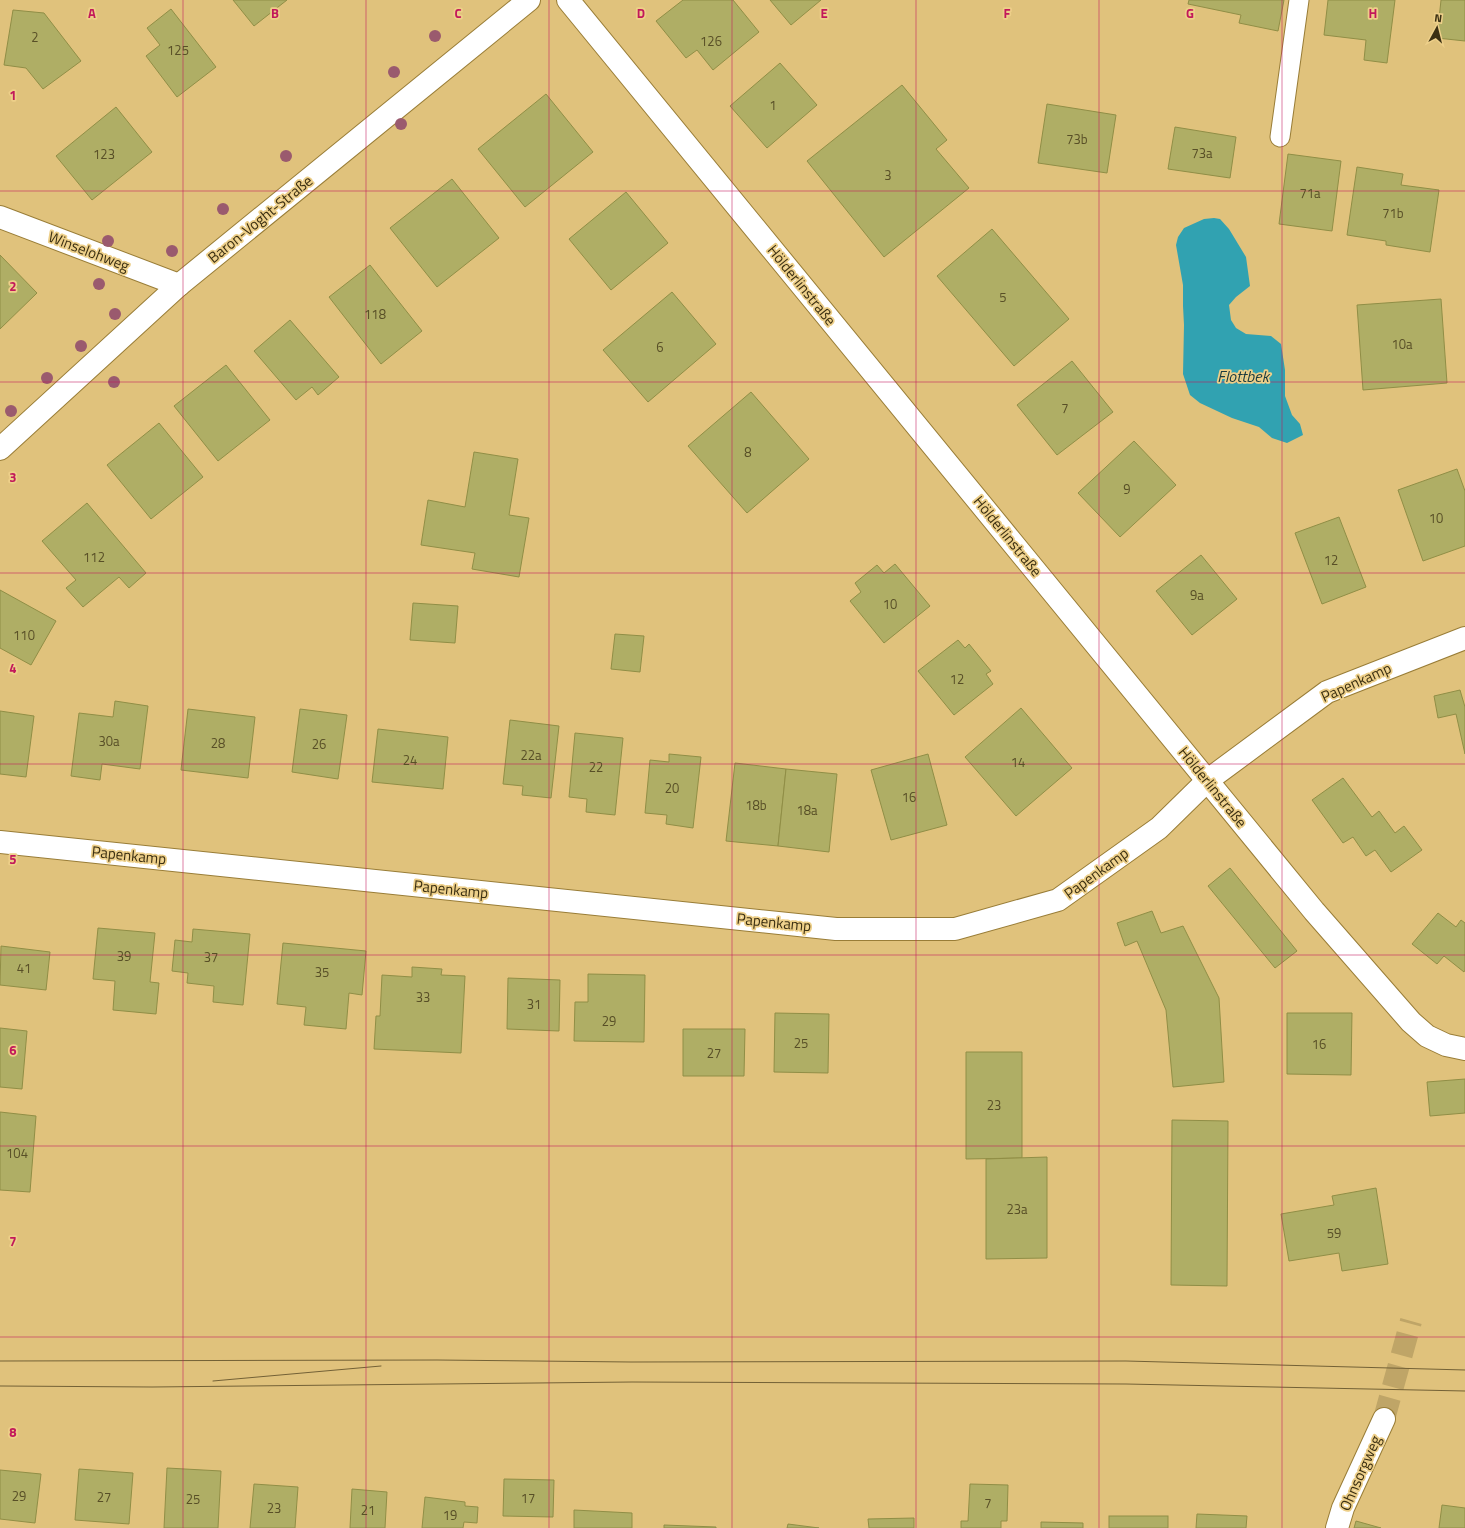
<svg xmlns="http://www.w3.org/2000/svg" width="1465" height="1528" font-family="'Titillium Web',sans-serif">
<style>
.water{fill:#31a2b1}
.building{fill:#afae65;stroke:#908e46}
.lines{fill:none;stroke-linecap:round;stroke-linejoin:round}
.street-tunnel{stroke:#bfa567;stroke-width:22;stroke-dasharray:22 11;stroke-linecap:butt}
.lane-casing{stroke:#997d37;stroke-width:21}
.street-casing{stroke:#997d37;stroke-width:24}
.lane{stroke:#fff;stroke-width:19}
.street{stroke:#fff;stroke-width:22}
.tram{stroke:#736136;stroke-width:1}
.tree{fill:#9a5a6e}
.grid{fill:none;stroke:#c2185b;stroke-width:1;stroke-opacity:0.55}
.labels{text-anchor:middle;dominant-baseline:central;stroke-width:3.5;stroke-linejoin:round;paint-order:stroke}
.number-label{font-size:13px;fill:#584f27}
.street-label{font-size:15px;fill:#3b2f12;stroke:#edcf89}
.water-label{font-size:16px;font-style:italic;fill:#1a3b3f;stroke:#edcf89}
.grid-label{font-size:13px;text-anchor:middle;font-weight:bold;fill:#c2185b;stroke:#edcf89;stroke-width:3.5;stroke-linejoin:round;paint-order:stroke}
</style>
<rect width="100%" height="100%" fill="#e0c27c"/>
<polygon class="water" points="1214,218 1220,219 1229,229 1246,257 1250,286 1236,297 1229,305 1231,320 1236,328 1246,334 1271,336 1281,344 1285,370 1285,396 1292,415 1300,424 1303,435 1287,443 1272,438 1259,427 1232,418 1200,403 1190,395 1183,374 1184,325 1183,306 1183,285 1176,245 1178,237 1184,228 1204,219"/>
<g class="building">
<polygon points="233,0 287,0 254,26"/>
<polygon points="683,0 733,0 759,32 713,70 697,50 686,58 656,21"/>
<polygon points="770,0 821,0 791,25"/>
<polygon points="1189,0 1284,0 1278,31 1239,23 1241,15 1188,4"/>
<polygon points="1328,0 1395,0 1387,63 1364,60 1366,40 1324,35"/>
<polygon points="1441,0 1465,0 1465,41 1437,38"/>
<polygon points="171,9 216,67 177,97 146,56 160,45 147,28"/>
<polygon points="13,10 44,13 81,61 43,89 26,68 4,65"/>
<polygon points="780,63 817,105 767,148 730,106"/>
<polygon points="902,85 947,140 936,149 969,188 884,257 807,161"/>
<polygon points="546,94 593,152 525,207 478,149"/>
<polygon points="1047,104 1116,115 1107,173 1038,163"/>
<polygon points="116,107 152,152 92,200 56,156"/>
<polygon points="1175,127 1236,137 1230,178 1168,169"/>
<polygon points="1288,154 1341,161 1332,231 1279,224"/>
<polygon points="1357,167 1403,174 1401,185 1439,190 1430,252 1386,245 1386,241 1347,235"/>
<polygon points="452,179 499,238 437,287 390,228"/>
<polygon points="626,192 668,243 611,290 569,239"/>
<polygon points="992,229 1069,319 1014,366 937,276"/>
<polygon points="0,255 37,293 0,329"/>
<polygon points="370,265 422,331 381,364 329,297"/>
<polygon points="672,292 716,344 648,402 603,350"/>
<polygon points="1441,299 1447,383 1363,390 1357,305"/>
<polygon points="290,320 339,377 318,395 312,387 296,400 254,351"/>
<polygon points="1072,361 1113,412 1057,455 1017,405"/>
<polygon points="226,365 270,420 218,461 174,406"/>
<polygon points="751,392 809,459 747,513 688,446"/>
<polygon points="159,423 203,477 151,519 107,465"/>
<polygon points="1134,441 1176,485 1120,537 1078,493"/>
<polygon points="474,452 518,459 509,515 529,518 519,577 472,569 475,553 421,545 428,500 465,507"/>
<polygon points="1457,469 1465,491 1465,546 1423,561 1398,490"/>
<polygon points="87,503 146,573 129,588 119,577 83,607 66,588 76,580 42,541"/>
<polygon points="1339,517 1366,587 1322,604 1295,533"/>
<polygon points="1201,555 1237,599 1192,635 1156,591"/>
<polygon points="895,564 930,606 884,643 850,601 861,592 855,583 877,565 884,573"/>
<polygon points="0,590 56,621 31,665 0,648"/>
<polygon points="413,603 458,606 455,643 410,640"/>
<polygon points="615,634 644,636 640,672 611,669"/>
<polygon points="958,640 965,648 969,644 991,671 986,674 993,684 954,715 918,671"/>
<polygon points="1460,690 1465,707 1465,754 1456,714 1438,718 1434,696"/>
<polygon points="115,701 148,706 140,769 102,764 100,780 71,776 79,713 113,717"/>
<polygon points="1021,708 1072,768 1016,816 965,757"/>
<polygon points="188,709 255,717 248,778 181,770"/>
<polygon points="300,709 347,715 338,779 292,772"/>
<polygon points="0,711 34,716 26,777 0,774"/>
<polygon points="510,720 559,726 551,798 522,795 523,786 503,784"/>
<polygon points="378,729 448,737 443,789 372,782"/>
<polygon points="575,733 623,738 615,815 586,812 587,799 569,797"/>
<polygon points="669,754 701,757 693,828 666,824 667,815 645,813 650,760 669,762"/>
<polygon points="928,754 947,825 891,840 871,770"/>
<polygon points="735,763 786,769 778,846 726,841"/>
<polygon points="786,769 837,774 829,852 778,846"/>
<polygon points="1343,778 1372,817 1379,811 1395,833 1404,826 1422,850 1391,872 1375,850 1366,856 1353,837 1343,843 1312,800"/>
<polygon points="1230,868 1297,951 1275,968 1208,886"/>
<polygon points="1152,911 1161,933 1183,926 1219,998 1224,1082 1173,1087 1166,1010 1137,941 1125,946 1117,923"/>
<polygon points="1438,913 1456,927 1461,920 1465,923 1465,970 1464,972 1444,956 1437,964 1412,944"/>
<polygon points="98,928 155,933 150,982 159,983 156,1014 113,1010 115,981 93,979"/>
<polygon points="193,929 250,934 243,1005 213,1002 214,986 187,983 188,973 172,971 175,940 192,942"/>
<polygon points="283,943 366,951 362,995 349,993 346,1029 304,1025 306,1007 277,1004"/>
<polygon points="1,946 50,952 46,990 0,985"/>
<polygon points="412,967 442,969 441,975 465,976 461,1053 374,1049 376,1016 380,1016 382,975 412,977"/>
<polygon points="588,974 645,975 644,1042 574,1041 575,1002 588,1002"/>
<polygon points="508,978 560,980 559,1031 507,1029"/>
<polygon points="775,1013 829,1014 828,1073 774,1072"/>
<polygon points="1287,1013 1352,1013 1351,1075 1287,1074"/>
<polygon points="0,1028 27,1031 22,1089 0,1087"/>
<polygon points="683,1029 745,1029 744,1076 683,1076"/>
<polygon points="966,1052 1022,1052 1022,1158 966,1159"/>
<polygon points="1465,1079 1465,1113 1430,1116 1427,1082"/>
<polygon points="0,1112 36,1116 30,1192 0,1190"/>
<polygon points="1172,1120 1228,1121 1227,1286 1171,1285"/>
<polygon points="1047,1157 1047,1258 986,1259 986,1159"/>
<polygon points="1376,1188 1388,1264 1342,1271 1339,1253 1289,1261 1281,1214 1334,1205 1332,1196"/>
<polygon points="167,1468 221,1471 218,1528 164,1528"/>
<polygon points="79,1469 133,1473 129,1524 75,1520"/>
<polygon points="0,1470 41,1474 35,1523 0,1519"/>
<polygon points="504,1479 554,1480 553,1517 503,1516"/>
<polygon points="254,1484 298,1487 295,1528 250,1528"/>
<polygon points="970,1484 1008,1485 1007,1521 1001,1521 1001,1528 961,1528 961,1521 968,1521"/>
<polygon points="352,1489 387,1492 385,1528 350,1528"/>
<polygon points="425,1497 465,1502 465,1506 478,1507 477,1523 464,1522 463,1528 422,1528"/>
<polygon points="1442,1505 1465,1508 1465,1528 1439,1528"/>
<polygon points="574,1510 632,1513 632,1528 574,1528"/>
<polygon points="1197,1514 1247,1516 1246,1528 1196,1528"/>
<rect x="1109" y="1516" width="59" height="12"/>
<polygon points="914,1518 914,1528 869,1528 868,1519"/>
<polygon points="1356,1521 1381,1528 1354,1528"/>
<polygon points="1041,1522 1083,1523 1083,1528 1041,1528"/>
<polygon points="788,1524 819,1528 787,1528"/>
<polygon points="664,1525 716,1527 716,1528 664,1528"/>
</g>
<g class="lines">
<polyline class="street-tunnel" points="1384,1419 1411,1321"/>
<g class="lane-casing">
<polyline id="lane" points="1280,137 1299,0"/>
</g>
<g class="street-casing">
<g id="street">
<polyline points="568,0 1314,911 1411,1022 1427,1036 1446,1045 1465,1049"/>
<polyline points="0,217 179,285"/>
<polyline points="0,449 179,285 529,0"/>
<polyline points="0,842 836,929 955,929 1058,900 1159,828 1208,780 1327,692 1465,638"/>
<polyline points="1337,1528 1343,1508 1384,1419"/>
</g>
</g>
<use href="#lane" class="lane"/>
<use href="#street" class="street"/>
<g class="tram">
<polyline points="0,1361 437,1360 631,1362 1126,1361 1465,1370"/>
<polyline points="213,1381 381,1366"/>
<polyline points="0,1386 152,1387 632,1382 1126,1384 1465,1391"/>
</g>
</g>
<g class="tree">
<circle cx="435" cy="36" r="6"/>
<circle cx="394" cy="72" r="6"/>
<circle cx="401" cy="124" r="6"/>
<circle cx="286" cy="156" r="6"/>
<circle cx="223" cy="209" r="6"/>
<circle cx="108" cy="241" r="6"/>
<circle cx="172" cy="251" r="6"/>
<circle cx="99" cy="284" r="6"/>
<circle cx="115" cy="314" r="6"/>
<circle cx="81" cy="346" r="6"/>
<circle cx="47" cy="378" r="6"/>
<circle cx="114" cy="382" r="6"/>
<circle cx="11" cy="411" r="6"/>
</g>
<path class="grid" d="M 183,0 L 183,1528M 366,0 L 366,1528M 549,0 L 549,1528M 732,0 L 732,1528M 916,0 L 916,1528M 1099,0 L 1099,1528M 1282,0 L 1282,1528M 0,191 L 1465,191M 0,382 L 1465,382M 0,573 L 1465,573M 0,764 L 1465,764M 0,955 L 1465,955M 0,1146 L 1465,1146M 0,1337 L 1465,1337"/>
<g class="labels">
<g class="number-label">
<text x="35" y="37">2</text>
<text x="711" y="41">126</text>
<text x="178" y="50">125</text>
<text x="773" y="105">1</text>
<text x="1077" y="139">73b</text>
<text x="1202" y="153">73a</text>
<text x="104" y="154">123</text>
<text x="888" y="175">3</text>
<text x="1310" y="193">71a</text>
<text x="1393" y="213">71b</text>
<text x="1003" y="297">5</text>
<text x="375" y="314">118</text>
<text x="1402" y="344">10a</text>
<text x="660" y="347">6</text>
<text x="1065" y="408">7</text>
<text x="748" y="452">8</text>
<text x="1127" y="489">9</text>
<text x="1436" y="518">10</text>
<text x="94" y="557">112</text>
<text x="1331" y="560">12</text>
<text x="1197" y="595">9a</text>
<text x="890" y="604">10</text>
<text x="24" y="635">110</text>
<text x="957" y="679">12</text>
<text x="109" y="741">30a</text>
<text x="218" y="743">28</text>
<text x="319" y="744">26</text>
<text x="531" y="755">22a</text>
<text x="410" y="760">24</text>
<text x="1018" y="762">14</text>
<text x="596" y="767">22</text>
<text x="672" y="788">20</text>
<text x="909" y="797">16</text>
<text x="756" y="805">18b</text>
<text x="807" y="810">18a</text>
<text x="124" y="956">39</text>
<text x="211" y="957">37</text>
<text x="24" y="968">41</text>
<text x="322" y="972">35</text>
<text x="423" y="997">33</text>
<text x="534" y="1004">31</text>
<text x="609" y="1021">29</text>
<text x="801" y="1043">25</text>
<text x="1319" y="1044">16</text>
<text x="714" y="1053">27</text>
<text x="994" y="1105">23</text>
<text x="17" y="1153">104</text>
<text x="1017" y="1209">23a</text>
<text x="1334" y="1233">59</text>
<text x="19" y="1496">29</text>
<text x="104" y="1497">27</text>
<text x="528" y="1498">17</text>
<text x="193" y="1499">25</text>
<text x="988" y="1503">7</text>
<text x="274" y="1508">23</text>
<text x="368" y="1510">21</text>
<text x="450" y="1515">19</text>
</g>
<g class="street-label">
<text transform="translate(260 219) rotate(-39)">Baron-Voght-Straße</text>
<text transform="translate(89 251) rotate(21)">Winselohweg</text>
<text transform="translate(802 285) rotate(51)">Hölderlinstraße</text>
<text transform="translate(1008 536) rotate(51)">Hölderlinstraße</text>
<text transform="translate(1356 682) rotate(-24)">Papenkamp</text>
<text transform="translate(1213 787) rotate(51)">Hölderlinstraße</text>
<text transform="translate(129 855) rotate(6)">Papenkamp</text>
<text transform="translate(1096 873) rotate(-36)">Papenkamp</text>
<text transform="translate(451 889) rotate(6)">Papenkamp</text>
<text transform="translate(774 922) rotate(6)">Papenkamp</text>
<text transform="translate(1360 1473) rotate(-66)">Ohnsorgweg</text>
</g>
<g class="water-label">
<text x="1243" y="376">Flottbek</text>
</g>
</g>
<g class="grid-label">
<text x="92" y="18">A</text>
<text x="275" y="18">B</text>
<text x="458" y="18">C</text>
<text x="641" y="18">D</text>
<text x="824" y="18">E</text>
<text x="1007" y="18">F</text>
<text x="1190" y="18">G</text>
<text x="1373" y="18">H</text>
<text x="13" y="100">1</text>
<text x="13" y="291">2</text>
<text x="13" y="482">3</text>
<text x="13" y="673">4</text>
<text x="13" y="864">5</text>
<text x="13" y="1055">6</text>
<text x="13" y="1246">7</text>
<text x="13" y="1437">8</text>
</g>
<g transform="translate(1437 28) rotate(7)" stroke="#edcf89" stroke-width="3" paint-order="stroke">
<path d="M0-3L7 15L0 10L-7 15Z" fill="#3b2f12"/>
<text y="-6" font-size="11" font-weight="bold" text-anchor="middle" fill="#3b2f12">N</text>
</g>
</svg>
